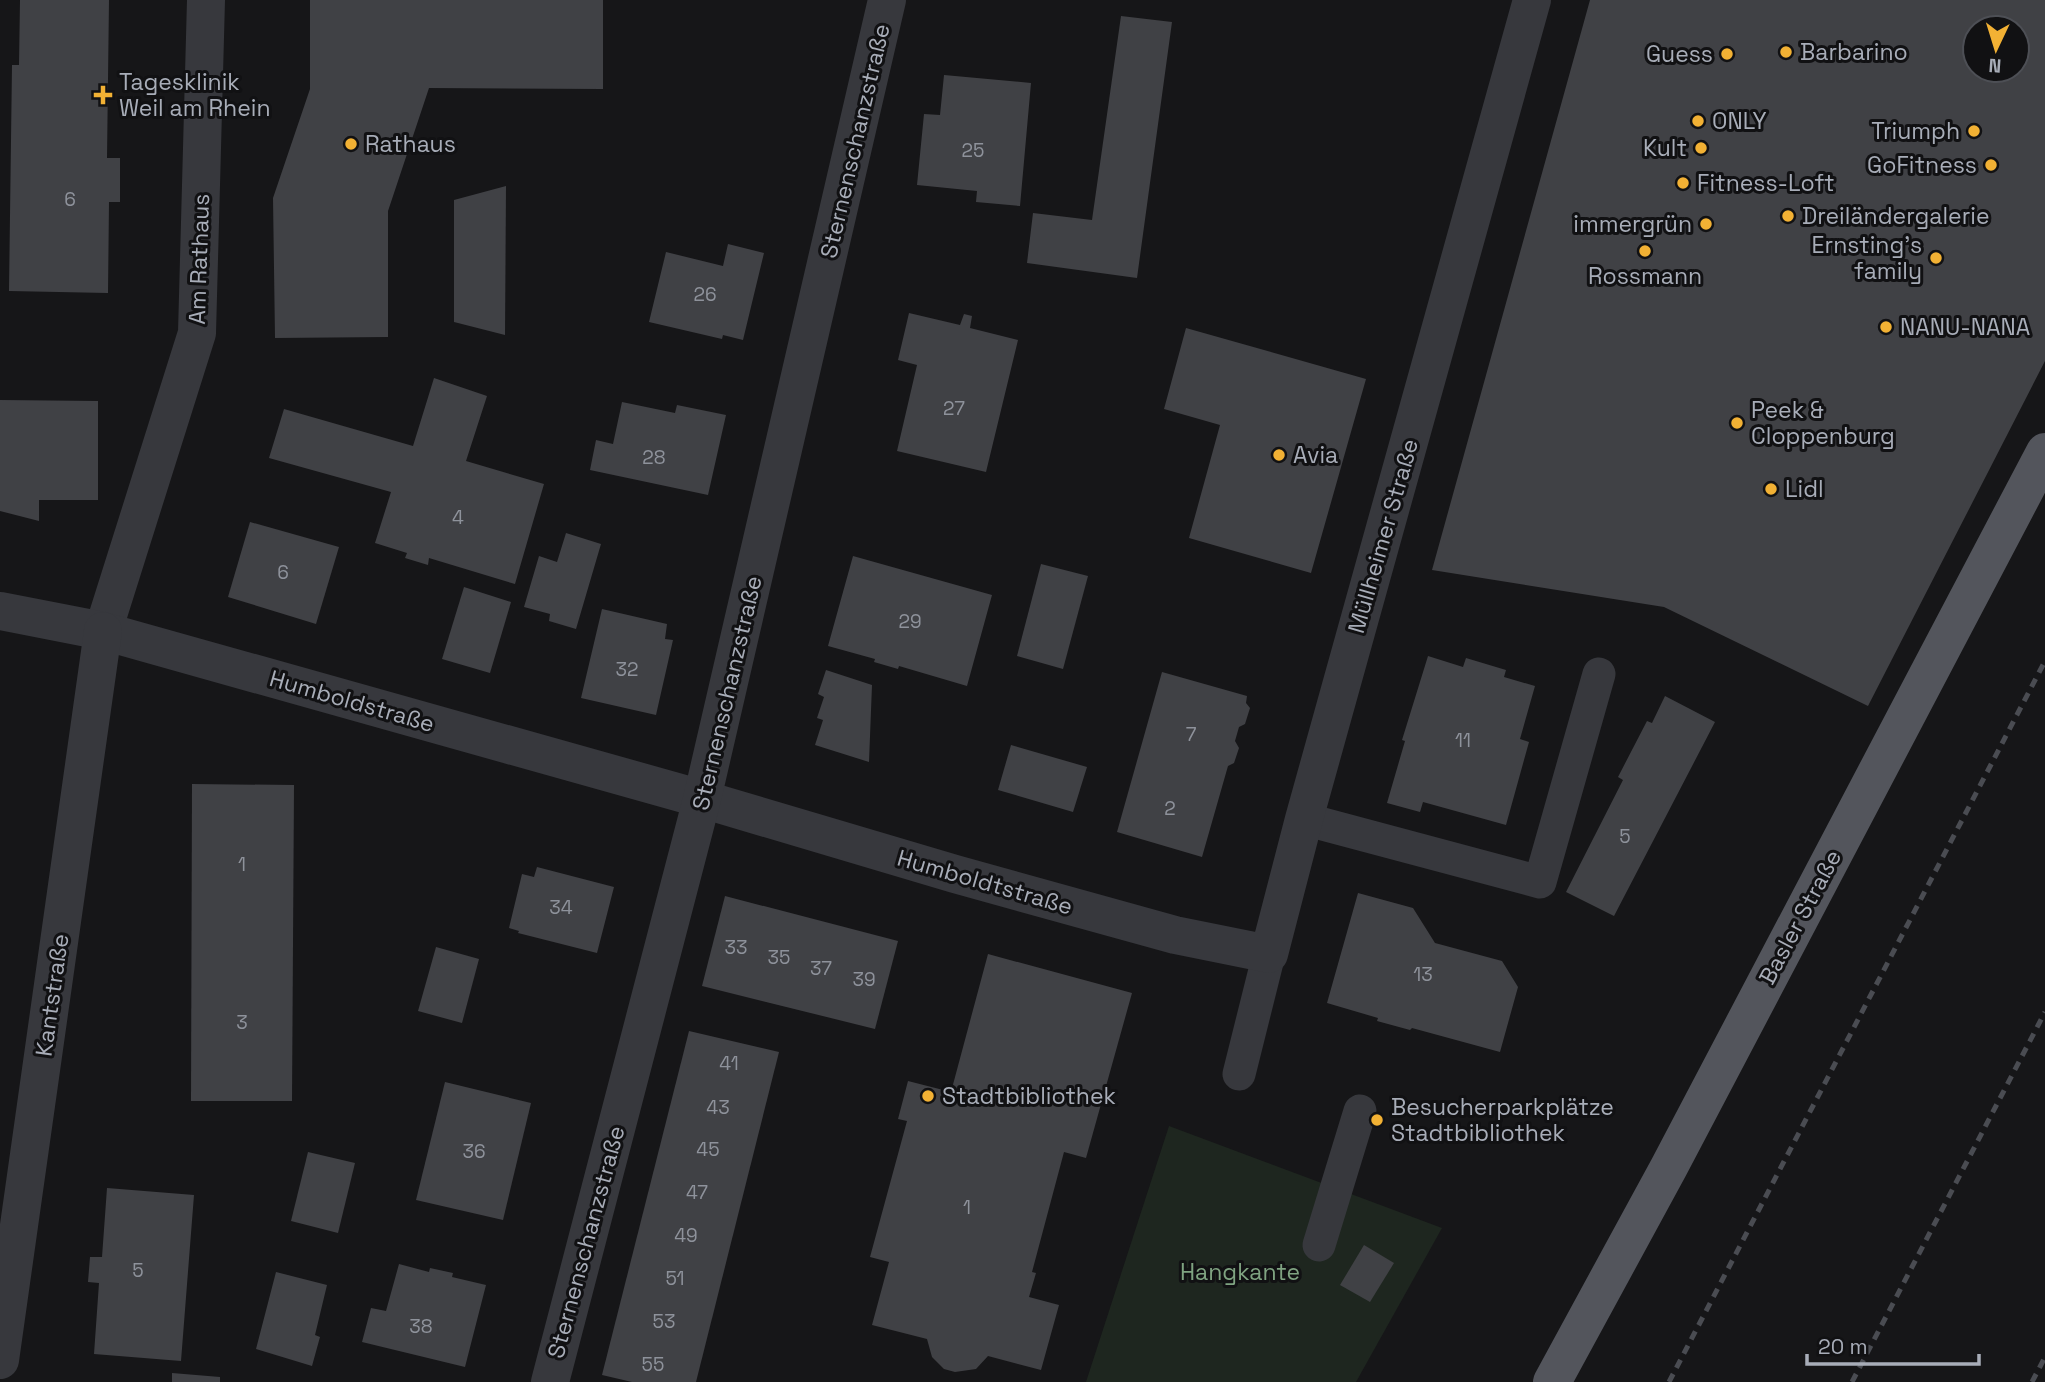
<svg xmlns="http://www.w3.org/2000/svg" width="2045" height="1382" font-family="'Space Grotesk',sans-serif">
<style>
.green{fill:#1e261f}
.building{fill:#404145;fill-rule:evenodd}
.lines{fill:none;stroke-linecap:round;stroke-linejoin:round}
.service{stroke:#37383d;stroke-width:33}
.pedestrian{stroke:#37383d;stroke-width:38}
.minor{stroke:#37383d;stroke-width:38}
.primary{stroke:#53555c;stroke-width:38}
.rail{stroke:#4a4c52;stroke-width:5;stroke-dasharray:9 7;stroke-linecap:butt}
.poi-dot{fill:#f2b134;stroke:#111113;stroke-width:2.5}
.labels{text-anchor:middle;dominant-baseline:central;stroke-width:6;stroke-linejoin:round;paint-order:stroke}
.number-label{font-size:19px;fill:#8e929b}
.poi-label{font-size:23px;fill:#a8adb8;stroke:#111113;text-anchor:start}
.street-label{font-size:23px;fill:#a8adb8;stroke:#111113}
.park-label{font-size:23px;fill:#7fa381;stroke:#111113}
</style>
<rect width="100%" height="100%" fill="#161618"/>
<polygon class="green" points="1169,1126 1442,1228 1356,1382 1086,1382"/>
<g class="building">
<polygon points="20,0 109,0 107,158 120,158 120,202 109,202 108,293 9,291 12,65 19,65"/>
<polygon points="310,0 603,0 603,89 429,88 388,211 388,337 275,338 273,198 310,89"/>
<path d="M 1590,0 L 2045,0 L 2045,361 L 1868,706 L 1664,607 L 1432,570 ZM 1975,28 L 2017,28 L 2017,70 L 1975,70 Z"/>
<polygon points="1121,16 1172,22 1137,278 1027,263 1033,213 1092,220"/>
<polygon points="944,75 1031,83 1020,206 976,202 977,191 917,185 924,114 940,115"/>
<polygon points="506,186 505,335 454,322 454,200"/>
<polygon points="728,244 764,253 743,340 723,335 722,339 649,322 666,252 723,266"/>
<polygon points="909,313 960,325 964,314 972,316 970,328 1018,340 986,472 897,451 917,365 898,360"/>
<polygon points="1186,328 1366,379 1311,573 1189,538 1220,425 1164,409"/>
<polygon points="434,378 487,396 466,461 544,484 515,584 429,558 428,565 405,558 407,553 375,543 391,492 269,458 284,409 413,446"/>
<polygon points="0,400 98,401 98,500 39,500 39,521 0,511"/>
<polygon points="622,402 675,413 677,405 726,415 708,495 590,470 596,440 613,444"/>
<polygon points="250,522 339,547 316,624 228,597"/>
<polygon points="566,533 601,544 576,629 549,621 550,614 524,607 539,556 557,562"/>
<polygon points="853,556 992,595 967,686 899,666 898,669 874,662 875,659 828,646"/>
<polygon points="1041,564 1088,576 1063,669 1017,656"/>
<polygon points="464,587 511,602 490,673 442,659"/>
<polygon points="602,609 667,624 665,639 673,640 656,715 581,698"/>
<polygon points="1428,656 1463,667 1466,658 1506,670 1504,677 1535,686 1520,739 1529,742 1506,825 1423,802 1420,812 1387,803 1405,741 1402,740"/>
<polygon points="826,670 872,685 869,762 815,745 823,720 817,718 824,697 818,694"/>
<polygon points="1162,672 1247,696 1246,703 1250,708 1245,724 1239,727 1235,741 1239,748 1234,763 1228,766 1202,857 1117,832"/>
<polygon points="1665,696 1715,722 1614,916 1566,892 1623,780 1618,777 1647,721 1652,723"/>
<polygon points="1011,745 1087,767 1073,812 998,790"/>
<polygon points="192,784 294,785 292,1101 191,1101"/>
<polygon points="537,867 614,887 597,953 518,933 519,931 509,928 522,874 534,877"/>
<polygon points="1358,893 1413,908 1435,943 1502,961 1518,987 1500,1052 1412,1028 1410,1030 1377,1021 1378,1018 1327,1003"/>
<polygon points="725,896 898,941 875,1029 702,986"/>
<polygon points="436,947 479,959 462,1023 418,1011"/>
<polygon points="988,954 1132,993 1086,1158 1064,1152 1032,1272 1036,1273 1029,1297 1059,1305 1041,1370 988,1356 976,1369 955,1372 944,1369 932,1357 927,1339 872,1325 889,1262 870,1257 907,1121 898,1119 908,1081 951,1092"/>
<polygon points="689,1031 779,1052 696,1382 632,1382 602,1375"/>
<polygon points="445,1082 531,1103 503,1220 416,1200"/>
<polygon points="308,1152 355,1163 338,1233 291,1221"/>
<polygon points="107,1188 194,1195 181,1361 94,1354 99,1283 88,1282 90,1257 102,1257"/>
<polygon points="1364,1245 1394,1263 1370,1302 1340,1285"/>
<polygon points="399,1264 429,1272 430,1268 453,1273 452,1277 486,1285 465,1367 362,1342 371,1308 386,1311"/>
<polygon points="276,1272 327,1285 315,1335 320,1337 312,1366 256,1349"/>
<polygon points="172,1373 220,1377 220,1382 172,1382"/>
</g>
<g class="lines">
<g class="service">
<polyline points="1304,819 1540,882 1599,674"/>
<polyline points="1239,1074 1269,954"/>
<polyline points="1319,1245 1360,1111"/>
</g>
<polyline class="pedestrian" points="103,631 197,333 206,0"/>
<g class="minor">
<polyline points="0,611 103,631 702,799 955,874 1175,935 1269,954 1304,819 1532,0"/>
<polyline points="0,1360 103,631"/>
<polyline points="550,1382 702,799 887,0"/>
</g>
<polyline class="primary" points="1552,1382 1669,1167 2045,452"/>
<g class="rail">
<polyline points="1669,1382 2045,661"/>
<polyline points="1852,1382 2045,1012"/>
<polyline points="2032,1382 2045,1357"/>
</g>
</g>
<g class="poi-dot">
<circle cx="1786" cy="52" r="7"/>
<circle cx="1727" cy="54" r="7"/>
<path d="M99.5 84.5h7v7h7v7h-7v7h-7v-7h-7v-7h7z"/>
<circle cx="1698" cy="121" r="7"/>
<circle cx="1974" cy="131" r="7"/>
<circle cx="351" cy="144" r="7"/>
<circle cx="1701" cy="148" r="7"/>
<circle cx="1991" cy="165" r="7"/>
<circle cx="1683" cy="183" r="7"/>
<circle cx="1788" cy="216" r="7"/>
<circle cx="1706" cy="224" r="7"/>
<circle cx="1645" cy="251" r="7"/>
<circle cx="1936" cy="258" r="7"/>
<circle cx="1886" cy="327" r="7"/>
<circle cx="1737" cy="423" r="7"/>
<circle cx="1279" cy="455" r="7"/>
<circle cx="1771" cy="489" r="7"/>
<circle cx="928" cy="1096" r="7"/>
<circle cx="1377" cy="1120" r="7"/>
</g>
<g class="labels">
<g class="number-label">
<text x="973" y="150">25</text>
<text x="70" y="199">6</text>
<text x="705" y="294">26</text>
<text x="954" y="408">27</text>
<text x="654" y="457">28</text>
<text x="458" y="517">4</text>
<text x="283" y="572">6</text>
<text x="910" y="621">29</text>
<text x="627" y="669">32</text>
<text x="1191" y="734">7</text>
<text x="1463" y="740">11</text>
<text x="1170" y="808">2</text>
<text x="1625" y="836">5</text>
<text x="242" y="864">1</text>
<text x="561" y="907">34</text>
<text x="736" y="947">33</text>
<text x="779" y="957">35</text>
<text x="821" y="968">37</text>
<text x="1423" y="974">13</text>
<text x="864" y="979">39</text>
<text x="242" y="1022">3</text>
<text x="729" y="1063">41</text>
<text x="718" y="1107">43</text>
<text x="708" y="1149">45</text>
<text x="474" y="1151">36</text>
<text x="697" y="1192">47</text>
<text x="967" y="1207">1</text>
<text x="686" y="1235">49</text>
<text x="138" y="1270">5</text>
<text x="675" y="1278">51</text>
<text x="664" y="1321">53</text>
<text x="421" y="1326">38</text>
<text x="653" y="1364">55</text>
</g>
<g class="poi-label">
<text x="1800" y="52">Barbarino</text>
<text x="1713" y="54" text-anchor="end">Guess</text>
<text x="119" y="82">Tagesklinik<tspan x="119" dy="26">Weil am Rhein</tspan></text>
<text x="1712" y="121">ONLY</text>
<text x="1960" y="131" text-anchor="end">Triumph</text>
<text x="365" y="144">Rathaus</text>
<text x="1687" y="148" text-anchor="end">Kult</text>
<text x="1977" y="165" text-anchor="end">GoFitness</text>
<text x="1697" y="183">Fitness-Loft</text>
<text x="1802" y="216">Dreiländergalerie</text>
<text x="1692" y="224" text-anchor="end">immergrün</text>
<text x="1922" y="245" text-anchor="end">Ernsting's<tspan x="1922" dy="26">family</tspan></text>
<text x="1645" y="276" text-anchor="middle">Rossmann</text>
<text x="1900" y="327">NANU-NANA</text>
<text x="1751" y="410">Peek &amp;<tspan x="1751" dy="26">Cloppenburg</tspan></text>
<text x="1293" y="455">Avia</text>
<text x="1785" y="489">Lidl</text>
<text x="942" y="1096">Stadtbibliothek</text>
<text x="1391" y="1107">Besucherparkplätze<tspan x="1391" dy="26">Stadtbibliothek</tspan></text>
</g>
<g class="street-label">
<text transform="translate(855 141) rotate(-77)">Sternenschanzstraße</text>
<text transform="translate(199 259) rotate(-88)">Am Rathaus</text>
<text transform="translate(1383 536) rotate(-74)">Müllheimer Straße</text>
<text transform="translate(727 693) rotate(-77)">Sternenschanzstraße</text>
<text transform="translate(352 701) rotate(16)">Humboldstraße</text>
<text transform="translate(985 882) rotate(16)">Humboldtstraße</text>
<text transform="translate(1800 917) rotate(-62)">Basler Straße</text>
<text transform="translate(52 995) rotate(-82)">Kantstraße</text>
<text transform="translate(586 1242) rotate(-75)">Sternenschanzstraße</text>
</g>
<g class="park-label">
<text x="1240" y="1272">Hangkante</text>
</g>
</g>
<g transform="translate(1996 49) rotate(184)"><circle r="33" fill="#111113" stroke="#4d4f55" stroke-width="2"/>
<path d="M0-5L12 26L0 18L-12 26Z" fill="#f2b134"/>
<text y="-10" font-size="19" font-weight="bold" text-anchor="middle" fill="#a8adb8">N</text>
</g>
<path d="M1807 1354v10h172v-10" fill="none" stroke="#a8adb8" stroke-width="3.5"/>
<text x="1818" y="1354" font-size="21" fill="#a8adb8" stroke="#111113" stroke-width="5" paint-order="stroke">20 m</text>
</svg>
